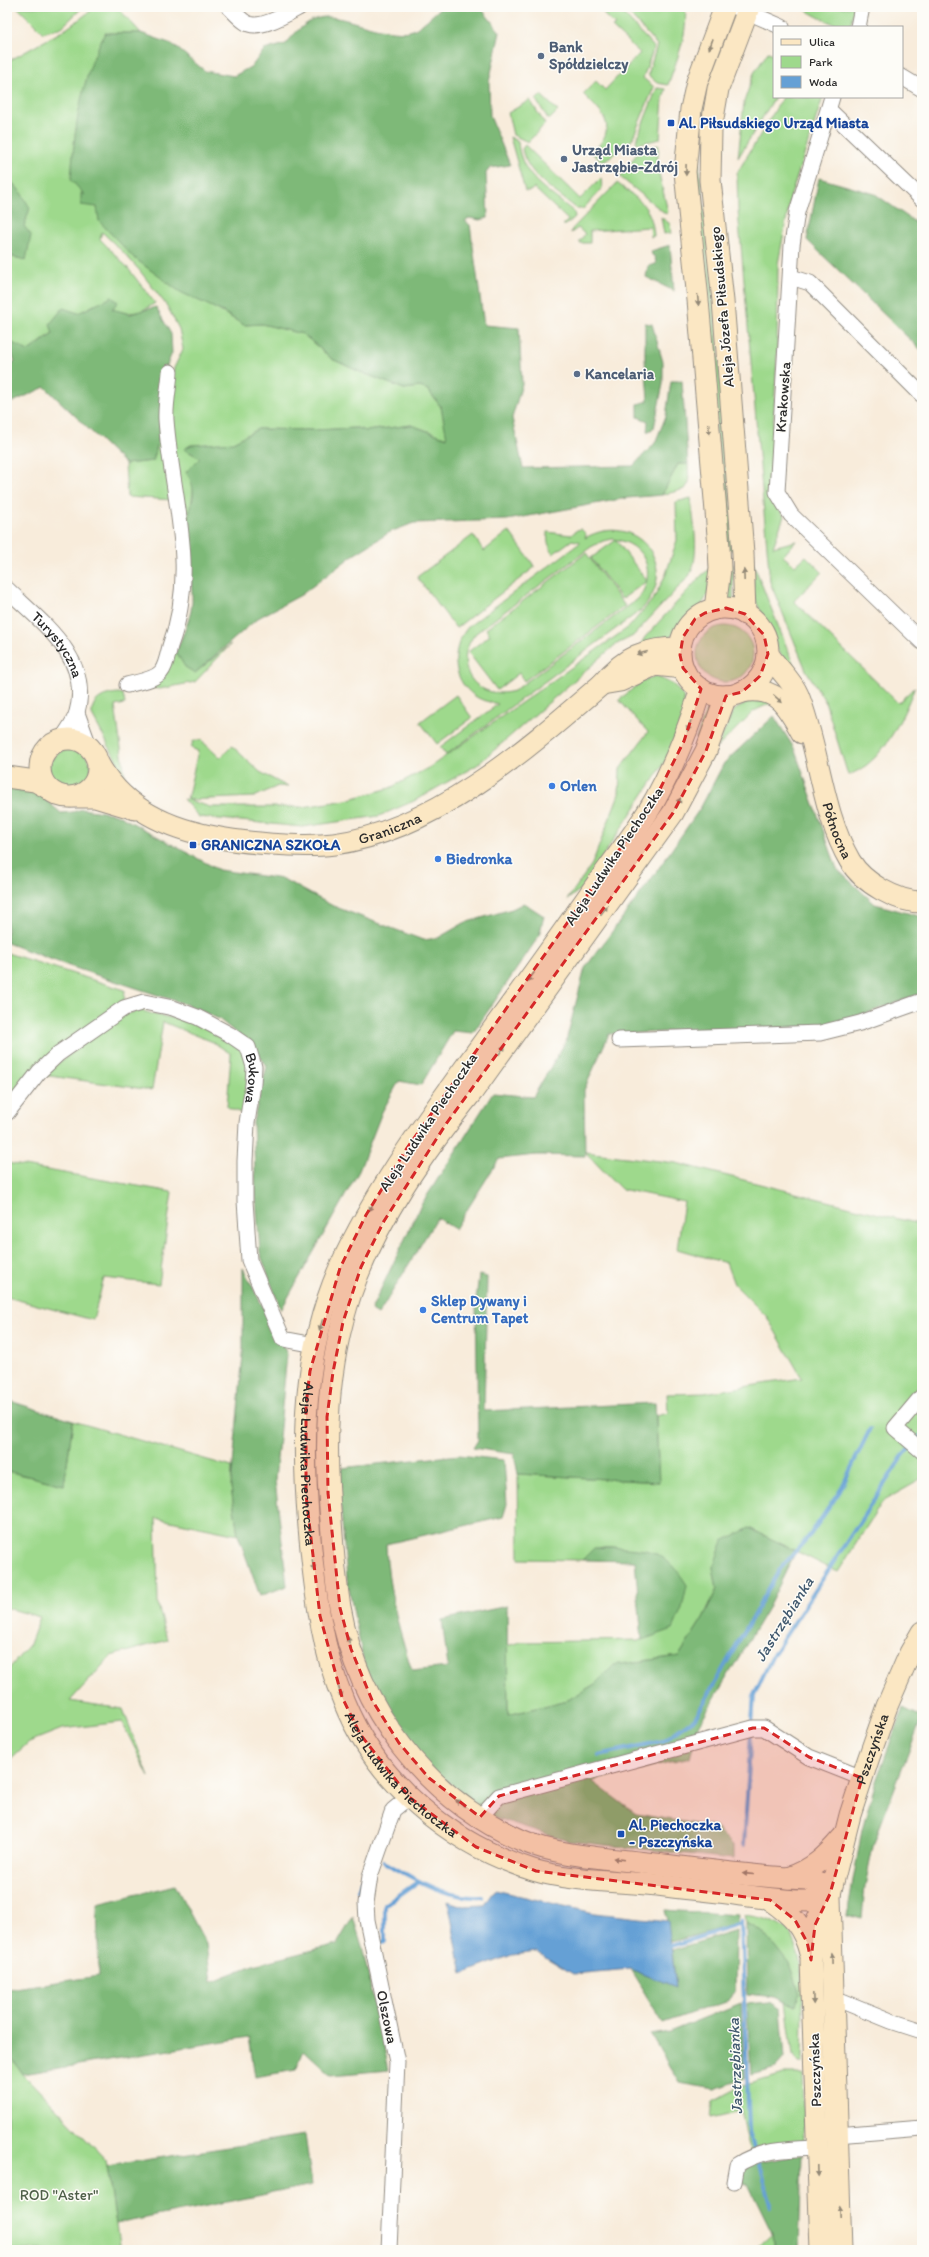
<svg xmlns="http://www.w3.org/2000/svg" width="929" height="2257" font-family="Itim,sans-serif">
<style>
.green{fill:#9ed98c;stroke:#64825c;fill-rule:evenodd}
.forest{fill:#7eb978;stroke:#547252}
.water{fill:#65a0d5;stroke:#486680}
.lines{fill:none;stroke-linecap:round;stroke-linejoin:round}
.stream{stroke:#65a0d5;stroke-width:4}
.street-casing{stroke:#928c83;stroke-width:17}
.secondary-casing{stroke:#928c83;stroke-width:23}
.street{stroke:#fff;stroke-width:15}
.secondary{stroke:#fbe7c3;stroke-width:21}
.oneway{fill:#938977}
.marked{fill:#d62828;fill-opacity:0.2;stroke:#d62828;stroke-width:3;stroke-dasharray:8 5;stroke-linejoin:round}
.service-dot{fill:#5c6f8a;stroke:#fdfcf7;stroke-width:1.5}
.transit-dot{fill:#1a4fb4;stroke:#fdfcf7;stroke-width:1.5}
.shop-dot{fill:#3f7fe0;stroke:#fdfcf7;stroke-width:1.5}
.labels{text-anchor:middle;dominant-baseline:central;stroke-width:3;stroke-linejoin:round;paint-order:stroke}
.service-label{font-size:15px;font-weight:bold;fill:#4e5e75;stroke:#fdfcf7;text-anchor:start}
.transit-label{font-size:15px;font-weight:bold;fill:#164399;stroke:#fdfcf7;text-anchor:start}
.street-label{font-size:15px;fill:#2b2b2b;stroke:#fdfcf7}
.shop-label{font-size:15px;font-weight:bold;fill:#366cbe;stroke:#fdfcf7;text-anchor:start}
.park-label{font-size:15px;fill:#4e5f48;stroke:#fdfcf7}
.water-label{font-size:16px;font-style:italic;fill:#425a6f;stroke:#fdfcf7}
</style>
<rect width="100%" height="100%" fill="#fdfcf7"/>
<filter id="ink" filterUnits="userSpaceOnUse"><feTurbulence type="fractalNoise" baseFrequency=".025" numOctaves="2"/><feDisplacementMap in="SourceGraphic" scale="8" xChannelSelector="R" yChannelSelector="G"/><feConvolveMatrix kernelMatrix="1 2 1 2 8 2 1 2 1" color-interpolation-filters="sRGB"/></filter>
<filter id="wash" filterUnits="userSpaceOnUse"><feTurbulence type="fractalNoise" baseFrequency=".012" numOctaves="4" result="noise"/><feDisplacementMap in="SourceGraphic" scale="16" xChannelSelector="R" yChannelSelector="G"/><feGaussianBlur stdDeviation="0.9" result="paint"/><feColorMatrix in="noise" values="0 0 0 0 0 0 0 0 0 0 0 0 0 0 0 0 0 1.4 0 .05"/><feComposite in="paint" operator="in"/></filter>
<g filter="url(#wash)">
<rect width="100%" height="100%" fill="#f8ecdb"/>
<g class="green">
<polygon points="17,7 83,7 62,27 43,33"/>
<path d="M 96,7 L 117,7 L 141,33 L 105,33 L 87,197 L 81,193 L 97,207 L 133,257 L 155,273 L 244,325 L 262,324 L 303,334 L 332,359 L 358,371 L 404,389 L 420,387 L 428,390 L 441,407 L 448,438 L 411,425 L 366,431 L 357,428 L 313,430 L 258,429 L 233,442 L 233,444 L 191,445 L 184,449 L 200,458 C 193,482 192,507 186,531 L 168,415 L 174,368 L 183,349 L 179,329 L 167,306 L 140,271 L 124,253 L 102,232 L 100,239 L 127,267 L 155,303 C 131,320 120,311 94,305 C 70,317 50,336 27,352 L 7,340 L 7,268 L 9,256 L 26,260 L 20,191 L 7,177 L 7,62 L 66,29 Z"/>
<path d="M 609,7 L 617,7 L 654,47 L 643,78 L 654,87 L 632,140 L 603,162 L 592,153 C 618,126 606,117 583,94 L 596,81 L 605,90 L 640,53 L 612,27 L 615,25 L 603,14 Z"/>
<path d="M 623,7 L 685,7 C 689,33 676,61 668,85 L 657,83 L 648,75 L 657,45 Z"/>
<path d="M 802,7 L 854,7 L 850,27 C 837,27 811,15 802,7 Z"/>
<polygon points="768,52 774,54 775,97 738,158 744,102 754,73"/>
<polygon points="713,62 705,101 699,147 699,168 712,272 734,550 727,549 693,188 702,88"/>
<polygon points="657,88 666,89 663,99 660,139 638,144 636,141"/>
<polygon points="541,95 558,111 549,120 536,100"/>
<path d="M 783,97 L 823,97 L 791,195 L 778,264 L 777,355 L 770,485 L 774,503 L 784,516 L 773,547 L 796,541 L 783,556 L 795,566 L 806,556 L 822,572 L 794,601 L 898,703 L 915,687 C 902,718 883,764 848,775 L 825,701 L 806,670 L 770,582 L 738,211 L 737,173 Z"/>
<polygon points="530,100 545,124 528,142 513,135 508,113"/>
<path d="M 510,137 L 518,142 C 521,178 549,191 574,212 L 575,217 L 566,225 L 563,225 L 568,220 L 534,188 L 530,191 L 525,191 Z"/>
<path d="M 525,145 L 580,199 L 601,178 L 602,188 L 583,209 L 577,209 C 557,192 527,176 522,149 Z"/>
<polygon points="659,145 657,165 668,212 666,214 620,177 641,148"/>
<path d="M 617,183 C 639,200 652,206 654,236 L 651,237 L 650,227 L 590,231 L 590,243 L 580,243 L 579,242 L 585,234 L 578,228 L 571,233 L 572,229 Z"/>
<polygon points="661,217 670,224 671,233 664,234"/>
<polygon points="162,427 173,500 127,497 125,464 153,461"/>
<polygon points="678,464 688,464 689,483 685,489 662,495"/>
<path d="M 691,498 C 693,521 701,556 689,576 L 633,636 L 615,645 L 477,765 L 414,801 L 379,816 L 302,827 L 199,817 L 183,799 L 187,800 L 198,751 L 191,748 L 193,741 L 201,740 L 220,758 L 232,746 L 260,772 L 288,787 L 278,786 L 254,797 L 188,800 L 210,807 L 303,807 L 346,800 L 390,788 L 430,767 L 629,627 L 654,598 L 666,574 L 677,540 L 676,502 Z"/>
<path d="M 581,529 L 586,534 L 585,538 C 636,509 683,568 641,610 L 446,755 L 440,747 L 498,704 C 490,702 482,701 475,696 C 450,679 451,646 469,626 L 581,542 L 572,540 L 553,554 L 548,543 L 547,532 L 571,535 L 577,530 ZM 613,539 C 645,543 658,573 638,599 L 514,691 C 475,702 450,664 476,633 L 591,547 L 603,541 Z"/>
<polygon points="509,531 535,567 456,628 417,577 473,535 484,551"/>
<polygon points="616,540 647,581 622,599 591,558"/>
<polygon points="586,553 625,606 524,681 519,673 497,690 468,652 490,635 486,629"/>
<polygon points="733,564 733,604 722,603 728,566"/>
<polygon points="754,565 797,673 797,677 776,648 773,635 757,604 753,592"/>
<polygon points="711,568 708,594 699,610 669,638 641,644 645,637 702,575"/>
<circle cx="725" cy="654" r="28"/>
<polygon points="231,644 195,682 160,689 139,687 176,652 195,673"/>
<polygon points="656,676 674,685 683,696 686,710 665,762 581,889 567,900 592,864 619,794 620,769 648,732 619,700 642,681"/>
<path d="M 119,693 L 123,694 L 125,704 L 115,706 L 125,776 L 92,715 C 91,699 104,694 119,693 Z"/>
<polygon points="456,695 472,718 437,744 420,722"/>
<polygon points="750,701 773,702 754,711 717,748 733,711"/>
<polygon points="709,702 717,703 703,741 696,739"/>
<circle cx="70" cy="770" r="21"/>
<polygon points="7,953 125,990 124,1001 7,1103"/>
<polygon points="140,1010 156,1015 196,1022 243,1051 250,1066 243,1114 227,1107 231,1054 213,1042 163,1022 152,1090 42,1075 121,1016"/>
<path d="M 585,1152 L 676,1163 L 919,1224 L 922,1206 L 922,1479 L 883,1501 L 838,1572 L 749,1528 L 713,1567 L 717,1589 L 703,1618 L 679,1656 L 614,1665 L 595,1684 L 568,1700 L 508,1715 L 507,1646 L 520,1642 L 642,1640 L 682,1608 L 625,1549 C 603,1545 598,1545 582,1560 L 519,1559 L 518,1474 L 659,1482 L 656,1416 L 668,1413 L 667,1394 L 704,1393 L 802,1378 L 767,1317 L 734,1284 L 726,1263 L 677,1249 L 684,1202 L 621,1189 Z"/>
<polygon points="7,1163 172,1192 159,1284 104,1278 93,1320 7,1297"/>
<polygon points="73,1421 232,1467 231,1487 238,1535 156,1518 158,1604 167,1640 111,1656 70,1701 123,1709 149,1777 122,1722 62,1729 29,1742 7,1762 7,1671 30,1644 40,1617 7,1608 7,1471 64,1485"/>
<path d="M 744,1915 C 758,1917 779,1921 789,1932 C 808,1953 802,2033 802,2062 L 798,2062 L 793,2055 L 786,2002 L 796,2007 L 765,1934 L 746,1923 Z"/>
<polygon points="7,2050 23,2074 106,2160 120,2250 7,2250"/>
<polygon points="784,2074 802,2074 804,2143 750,2151 741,2111 711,2118 713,2101 739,2087"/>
<polygon points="772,2233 774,2250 743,2250 756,2248"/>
</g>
<g class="forest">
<path d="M 442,7 L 480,7 L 500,32 L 489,82 L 490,116 L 510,165 L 490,168 L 486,173 L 488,218 L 480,220 L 469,218 L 465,221 L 470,225 L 484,325 L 519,328 L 522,384 L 512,418 L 523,468 L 633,466 L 655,443 L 666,416 L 671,381 L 682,381 L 688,464 L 678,464 L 662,495 L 627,498 L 507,520 L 414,523 L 390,532 L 352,556 L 301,595 L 258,618 L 195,673 L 185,667 L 176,652 C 181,638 188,625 191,611 C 196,585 184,557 186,531 C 188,508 201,494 186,472 L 200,458 L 184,449 L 191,445 L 233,442 L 258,429 L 313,430 L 357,428 L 366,431 L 411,425 L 447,438 L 441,407 L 428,390 L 420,387 L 404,389 L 358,371 L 332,359 L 303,334 L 262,324 L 244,325 L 223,312 L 180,292 L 133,257 L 99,221 L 97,207 L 81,205 L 81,193 L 85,195 L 71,180 C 74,130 81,77 105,33 L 141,33 L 172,44 L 205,71 L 234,76 L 252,66 L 264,50 L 286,44 C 320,0 337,21 385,30 C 393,31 405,33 413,30 C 422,26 433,14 442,7 Z"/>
<polygon points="7,177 20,191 30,208 24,226 31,235 26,260 10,256 7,268"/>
<polygon points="819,178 875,194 922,227 922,351 807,240"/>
<polygon points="670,245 674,291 646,277 648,266 656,264 655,257 652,255 651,251"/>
<polygon points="112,297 118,302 112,309 130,314 156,307 171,334 172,353 163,375 162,427 153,461 125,464 45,387 13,402 7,401 7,364 15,362 7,340 28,351 53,334 50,324 63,308 78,313"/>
<polygon points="645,323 652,324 663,362 663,384 654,428 647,432 648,421 638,417 638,404 648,401 645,359"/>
<polygon points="774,716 794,748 837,869 875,904 922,917 922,993 843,1022 822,1026 609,1034 584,1090 585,1156 536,1155 499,1159 455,1229 437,1218 378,1315 371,1310 421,1205 493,1093 533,1097 566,1041 585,968 652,878 701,807 724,763"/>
<polygon points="7,785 29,786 61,813 73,812 82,809 116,814 219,870 283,879 333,906 423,940 438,938 464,923 512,909 524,903 544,916 539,936 473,1033 453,1031 421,1085 399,1081 382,1112 359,1171 281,1310 260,1253 256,1198 253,1122 267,1066 254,1048 219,1019 188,1005 69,966 7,943"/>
<polygon points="243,1268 287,1354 275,1480 287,1586 260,1596 238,1535 231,1487 243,1354"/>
<polygon points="479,1275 487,1277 484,1411 655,1403 659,1482 518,1474 514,1454 473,1448 478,1440 476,1299"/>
<polygon points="7,1400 73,1421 64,1485 7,1471"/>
<path d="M 459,1455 L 504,1460 L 507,1504 L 503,1517 L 386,1544 C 387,1587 399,1630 412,1671 L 448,1667 L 442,1620 L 507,1606 L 508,1715 L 568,1700 L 595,1684 L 614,1665 L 679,1656 L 703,1618 L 717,1589 L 713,1567 L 723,1541 L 749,1528 L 796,1551 L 768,1608 L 698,1726 L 690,1757 L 592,1781 L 636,1814 L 715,1827 L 733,1845 L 733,1859 L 568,1841 L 491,1816 L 430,1767 L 374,1696 L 364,1664 L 347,1579 L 339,1489 L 341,1468 Z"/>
<path d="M 612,1547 C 622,1548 633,1548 644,1550 C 662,1552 678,1570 687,1585 L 682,1608 L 673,1629 L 642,1640 L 635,1561 L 582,1560 L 594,1548 Z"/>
<polygon points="903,1708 922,1717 874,1842 865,1886 862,1919 847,1915 862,1830 875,1784"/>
<polygon points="175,1885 206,1944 211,1982 253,1965 337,1944 353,1917 362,1946 389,2070 331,2075 304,2050 296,2070 255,2077 249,2037 23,2074 7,2050 7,1989 99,1976 97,1904"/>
<polygon points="665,1910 738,1915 737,1924 671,1942"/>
<polygon points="746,1923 765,1934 789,1964 799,1993 796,2007 776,1997 747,1994"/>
<polygon points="736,1931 735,1993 729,2000 663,2023 630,1969 676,1987 672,1950"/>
<polygon points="770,2002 781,2009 785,2058 776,2068 751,2075 747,2004"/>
<polygon points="741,2003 744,2078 715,2089 679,2083 651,2035 669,2032"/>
<polygon points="305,2135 312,2185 116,2224 107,2166"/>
<polygon points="802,2154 799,2250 774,2250 772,2233 748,2184 738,2185 743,2170 748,2165"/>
</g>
<polygon class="water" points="495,1890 594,1913 668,1921 676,1987 630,1969 573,1974 537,1952 512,1955 462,1974 448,1901 463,1906 485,1905"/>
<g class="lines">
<g class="stream">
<polyline points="752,1724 754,1695 773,1655 902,1457 922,1434"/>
<polyline points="599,1755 663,1741 695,1718 780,1569 810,1535 840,1491 870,1429"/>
<polyline points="744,1845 751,1731"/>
<path d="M 384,1862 C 415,1879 445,1899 482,1897"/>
<polyline points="358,1891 363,1876"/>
<polyline points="741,1921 749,2130 755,2153"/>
<polyline points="381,1943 385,1942 385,1905 419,1881"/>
<polyline points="671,1946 741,1924"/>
<polyline points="757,2159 771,2207"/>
</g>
</g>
</g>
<g filter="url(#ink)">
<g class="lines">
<g class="street-casing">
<g id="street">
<path d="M 229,7 C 234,12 239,18 245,22 C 258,32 287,14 300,7"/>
<polyline points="736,7 782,27"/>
<polyline points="858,27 862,7"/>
<polyline points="902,77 922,89"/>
<polyline points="832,97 797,212 792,245 777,492 791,515 922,642"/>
<polyline points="829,110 922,199"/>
<polyline points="791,277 810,283 922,395"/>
<path id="s1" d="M 7,589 C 41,622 92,658 77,712 C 75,721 67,731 62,739"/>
<path d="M 127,685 C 137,682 154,680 161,672 C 166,666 168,654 170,646 C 199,567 172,500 166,420 C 165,404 169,388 170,372"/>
<polyline points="77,713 89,746"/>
<polyline points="619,1040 820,1033 860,1023 922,1001"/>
<path id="s2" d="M 7,1113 L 39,1072 L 58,1054 L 124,1008 L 144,1002 L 173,1008 L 197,1017 L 229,1034 L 248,1047 L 254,1067 L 253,1084 L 247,1123 L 245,1161 L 245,1201 L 249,1260 L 283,1339 L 315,1345"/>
<polyline points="922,1396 895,1428 922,1451"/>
<polyline points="480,1817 499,1796 753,1728 764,1728 809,1757 862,1778"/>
<polyline points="833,2001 842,2001 891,2021 922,2031"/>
<polyline points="837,2135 922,2128"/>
<path d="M 734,2182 L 737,2165 C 760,2149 790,2149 817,2148"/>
<polyline points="389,2250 397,2062 367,1920 366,1903 370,1876 393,1810 409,1797"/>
</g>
</g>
<g class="secondary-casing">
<g id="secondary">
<circle cx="724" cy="652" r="44"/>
<polyline points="715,609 720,569 719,547 698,300 685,172 691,109 697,82 725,7"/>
<polyline points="745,614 743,553 723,301 710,180 711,130 718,89 749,7"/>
<path d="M 680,648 C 645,648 625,656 602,684 L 620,681 L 655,665 L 683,668"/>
<path id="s3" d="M 768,654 C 777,668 792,680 798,695 C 819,747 822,814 850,861 C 863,883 897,902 922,902"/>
<path id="s4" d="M 701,689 C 689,727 675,763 656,798 C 637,832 611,863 589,895 C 547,955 504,1014 461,1073 C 417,1134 373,1196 341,1265 C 302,1351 301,1445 310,1538 C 315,1593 322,1650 344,1702 C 377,1783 450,1844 533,1870 C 569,1881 619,1881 658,1885 C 686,1889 714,1891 741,1895 C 767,1898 791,1902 817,1901 L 823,1900 L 830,1894"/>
<path d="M 742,692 C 776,685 787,706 802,733"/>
<path d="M 726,696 L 706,751 L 673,813 L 473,1091 C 424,1152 377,1218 351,1293 C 326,1367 324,1444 331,1521 C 333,1550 335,1579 340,1607 C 358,1709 426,1798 521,1840 C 557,1856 606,1858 646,1863 C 699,1869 753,1877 807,1879 L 822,1885 L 830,1894"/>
<circle cx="69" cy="768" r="29"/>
<path id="s5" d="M 98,763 C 121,806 165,827 210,836 C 241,843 302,848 334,844 C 434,831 528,748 602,684"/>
<polyline points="7,777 35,781 46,787"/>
<polyline points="72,797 95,797 135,809"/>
<path d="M 788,1878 C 812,1870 826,1857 842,1838"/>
<polyline points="830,1897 841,2250"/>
<path d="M 770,1900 C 792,1915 803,1926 810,1953"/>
<path id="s6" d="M 821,2250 L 811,1960 L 815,1925 L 830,1894 L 850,1815 L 868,1760 L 887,1706 L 910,1653 L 922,1632"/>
</g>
</g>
<use href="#street" class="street"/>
<use href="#secondary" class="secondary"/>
</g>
<defs><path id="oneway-solid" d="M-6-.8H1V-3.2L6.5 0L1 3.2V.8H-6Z"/></defs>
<g class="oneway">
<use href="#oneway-solid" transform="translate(711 44) rotate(110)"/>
<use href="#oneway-solid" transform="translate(686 170) rotate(91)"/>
<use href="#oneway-solid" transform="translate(698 300) rotate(85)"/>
<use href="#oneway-solid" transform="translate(709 429) rotate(85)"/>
<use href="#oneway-solid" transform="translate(744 575) rotate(-92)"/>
<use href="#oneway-solid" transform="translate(642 653) rotate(165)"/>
<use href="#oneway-solid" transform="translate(778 699) rotate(42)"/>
<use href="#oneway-solid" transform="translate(689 726) rotate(108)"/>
<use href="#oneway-solid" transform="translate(678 803) rotate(-62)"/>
<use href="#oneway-solid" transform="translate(604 910) rotate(-54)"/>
<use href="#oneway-solid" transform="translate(531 977) rotate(126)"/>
<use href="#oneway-solid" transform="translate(502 1050) rotate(-54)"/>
<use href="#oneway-solid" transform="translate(372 1206) rotate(121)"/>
<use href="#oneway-solid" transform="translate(321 1325) rotate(107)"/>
<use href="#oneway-solid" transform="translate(313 1565) rotate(83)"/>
<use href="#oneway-solid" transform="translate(349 1642) rotate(-104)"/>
<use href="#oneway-solid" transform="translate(340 1692) rotate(72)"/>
<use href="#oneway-solid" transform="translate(460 1803) rotate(-144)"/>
<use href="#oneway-solid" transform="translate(619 1859) rotate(-173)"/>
<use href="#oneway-solid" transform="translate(748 1874) rotate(-175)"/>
<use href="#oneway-solid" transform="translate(832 1958) rotate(-91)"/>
<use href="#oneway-solid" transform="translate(813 1999) rotate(88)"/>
<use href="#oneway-solid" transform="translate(818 2171) rotate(88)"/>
<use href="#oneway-solid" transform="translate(840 2211) rotate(-92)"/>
</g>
</g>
<path class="marked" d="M 726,608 L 745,614 L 764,635 L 768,654 L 760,676 L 742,692 L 726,696 L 706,751 L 673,813 L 446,1124 L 384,1221 L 361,1267 L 343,1322 L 333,1372 L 327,1417 L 328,1493 L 340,1608 L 351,1649 L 372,1700 L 399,1743 L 429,1778 L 480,1817 L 499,1796 L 753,1728 L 764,1728 L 809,1757 L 862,1778 L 830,1894 L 815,1925 L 811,1960 L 807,1942 L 795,1920 L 770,1900 L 536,1871 L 476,1847 L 409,1797 L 360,1734 L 342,1697 L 320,1616 L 306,1495 L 306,1405 L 310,1371 L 340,1268 L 366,1215 L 407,1148 L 654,801 L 684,741 L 701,689 L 683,668 L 680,655 L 683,637 L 695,619 L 705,613 Z"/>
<g class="service-dot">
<circle cx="541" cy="56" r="4"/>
<circle cx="564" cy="159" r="4"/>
<circle cx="577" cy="374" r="4"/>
</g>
<g class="transit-dot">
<rect x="667" y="119" width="8" height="8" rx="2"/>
<rect x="189" y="841" width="8" height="8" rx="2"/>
<rect x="617" y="1830" width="8" height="8" rx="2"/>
</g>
<g class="shop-dot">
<circle cx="552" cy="786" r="4"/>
<circle cx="438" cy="859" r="4"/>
<circle cx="423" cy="1310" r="4"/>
</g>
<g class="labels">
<g class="service-label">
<text x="549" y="47">Bank<tspan x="549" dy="17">Spółdzielczy</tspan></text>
<text x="572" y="150">Urząd Miasta<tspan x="572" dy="17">Jastrzębie-Zdrój</tspan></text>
<text x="585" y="374">Kancelaria</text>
</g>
<g class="transit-label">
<text x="679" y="123">Al. Piłsudskiego Urząd Miasta</text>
<text x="201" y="845">GRANICZNA SZKOŁA</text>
<text x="629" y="1825">Al. Piechoczka<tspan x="629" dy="17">- Pszczyńska</tspan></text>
</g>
<g class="street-label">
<text transform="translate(722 307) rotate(-95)">Aleja Józefa Piłsudskiego</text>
<text transform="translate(783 397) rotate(-86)">Krakowska</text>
<text stroke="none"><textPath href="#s1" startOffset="76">Turystyczna</textPath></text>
<text stroke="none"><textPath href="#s5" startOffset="321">Graniczna</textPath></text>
<text stroke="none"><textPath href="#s3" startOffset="192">Północna</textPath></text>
<text transform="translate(614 856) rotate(-56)">Aleja Ludwika Piechoczka</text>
<text stroke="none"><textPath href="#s2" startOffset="326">Bukowa</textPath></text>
<text transform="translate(428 1122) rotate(-56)">Aleja Ludwika Piechoczka</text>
<text stroke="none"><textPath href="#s4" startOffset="886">Aleja Ludwika Piechoczka</textPath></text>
<text stroke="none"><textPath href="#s6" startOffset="511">Pszczyńska</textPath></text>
<text stroke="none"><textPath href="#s4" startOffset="1222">Aleja Ludwika Piechoczka</textPath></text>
<text transform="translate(387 2017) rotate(78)">Olszowa</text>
<text transform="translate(815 2070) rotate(-92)">Pszczyńska</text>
</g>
<g class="shop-label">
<text x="560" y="786">Orlen</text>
<text x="446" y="859">Biedronka</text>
<text x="431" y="1301">Sklep Dywany i<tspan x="431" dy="17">Centrum Tapet</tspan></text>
</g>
<g class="park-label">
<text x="59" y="2195">ROD "Aster"</text>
</g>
<g class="water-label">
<text transform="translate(784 1619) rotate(-58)">Jastrzębianka</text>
<text transform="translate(735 2066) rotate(-92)">Jastrzębianka</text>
</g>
</g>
<rect width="929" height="2257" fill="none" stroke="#fdfcf7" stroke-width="24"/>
<rect x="773" y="26" width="130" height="72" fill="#fdfcf7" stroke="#a9a8a5"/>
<rect x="781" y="39" width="20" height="6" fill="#fbe7c3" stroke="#a9a8a5"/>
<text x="809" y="46" font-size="12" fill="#2b2b2b">Ulica</text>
<rect x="781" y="56" width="20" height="12" fill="#9ed98c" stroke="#a9a8a5"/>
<text x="809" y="66" font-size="12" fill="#2b2b2b">Park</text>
<rect x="781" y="76" width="20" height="12" fill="#65a0d5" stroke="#a9a8a5"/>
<text x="809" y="86" font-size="12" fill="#2b2b2b">Woda</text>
</svg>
